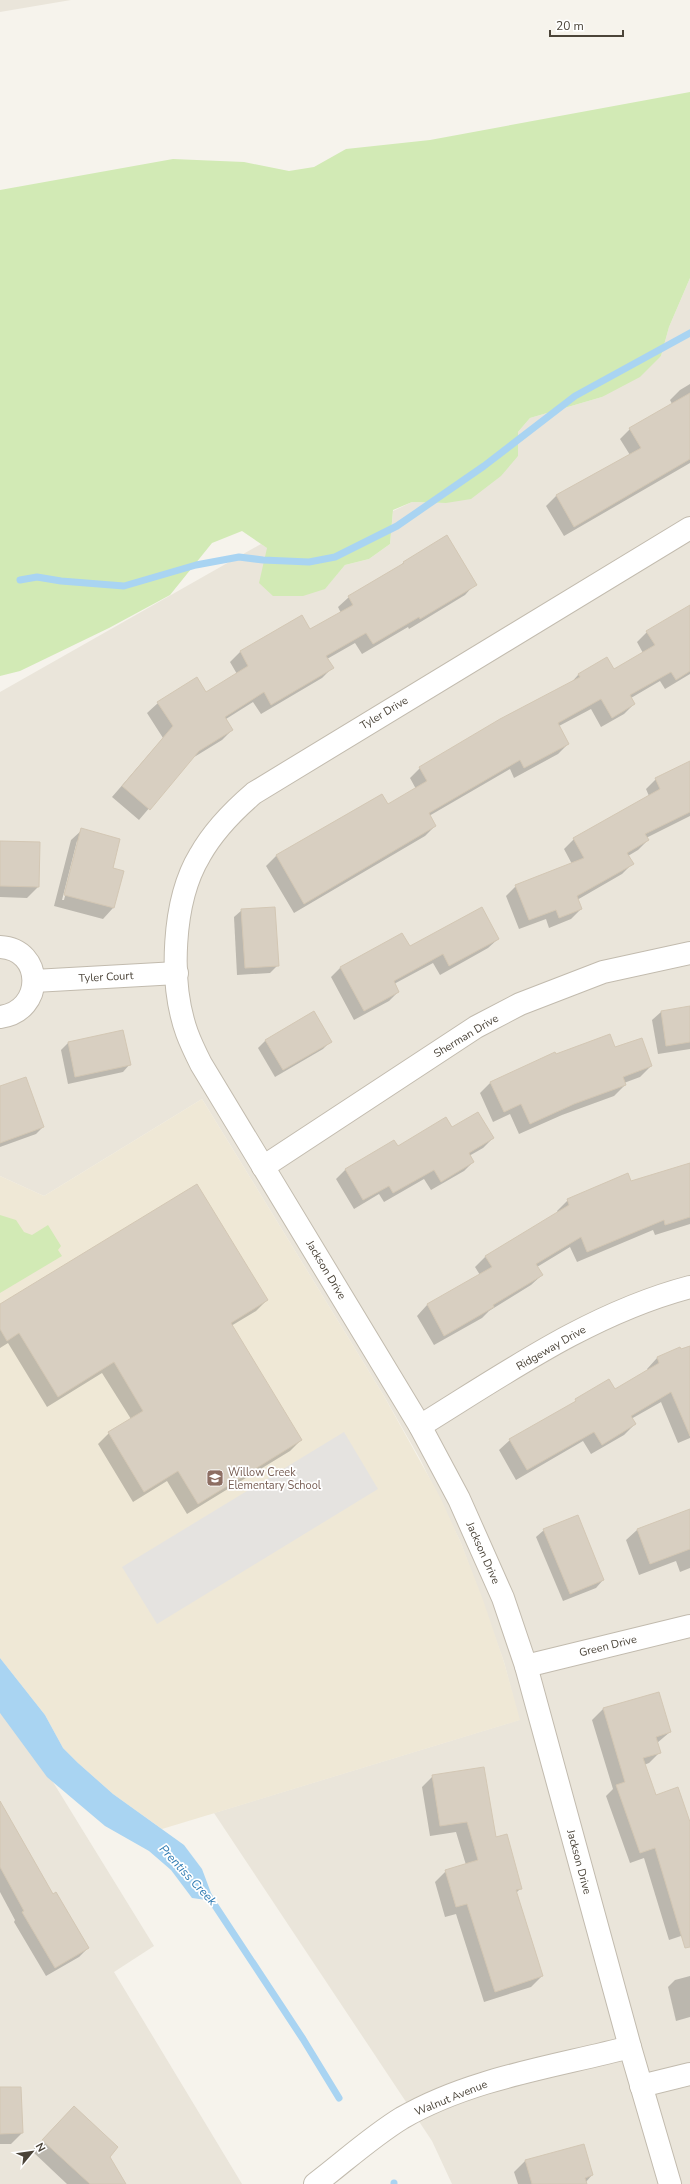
<svg xmlns="http://www.w3.org/2000/svg" width="690" height="2184" font-family="'Nunito Sans',sans-serif">
<style>
.residential{fill:#eae5da}
.education{fill:#efe8d6}
.green{fill:#d2eab5}
.parking{fill:#e5e3e0}
.water{fill:#a9d4f2}
.shadow{fill:#0003;fill-rule:evenodd}
.lines{fill:none;stroke-linecap:round;stroke-linejoin:round}
.stream{stroke:#a9d4f2;stroke-width:7}
.building{fill:#d8cfc1;stroke:#d3c7b4}
.street-casing{stroke:#c2bbae;stroke-width:24}
.street{stroke:#fff;stroke-width:22}
.labels{text-anchor:middle;dominant-baseline:central;stroke-width:3.5;stroke-linejoin:round;paint-order:stroke}
.street-label{font-size:11px;fill:#4b4439;stroke:#fff}
.education-label{font-size:11px;fill:#785e54;stroke:#fff;text-anchor:start}
.water-label{font-size:12px;font-style:italic;fill:#2e7ab2;stroke:#fff}
</style>
<rect width="100%" height="100%" fill="#f6f3ec"/>
<g class="residential">
<polygon points="0,0 71,0 0,12"/>
<polygon points="690,278 690,2184 452,2184 432,2141 214,1813 519,1720 504,1662 461,1543 420,1459 384,1396 202,1099 44,1196 0,1176 0,692 261,544 328,585 345,565 369,559 390,544 393,511 412,502 446,503 518,456 518,432 530,418 602,397 661,356 669,327"/>
<polygon points="0,1696 154,1946 114,1972 242,2184 0,2184"/>
</g>
<polygon class="education" points="202,1099 384,1396 440,1497 461,1543 483,1600 504,1662 520,1720 162,1829 113,1794 78,1763 63,1748 45,1715 0,1658 0,1176 44,1196"/>
<g class="green">
<polygon points="690,92 690,278 669,327 661,356 640,377 602,397 530,418 518,432 518,456 501,476 471,499 446,503 412,502 393,510 390,544 369,559 345,565 325,589 303,596 273,596 259,583 267,548 242,531 212,543 170,595 109,628 20,671 0,676 0,190 173,159 244,162 289,171 314,167 346,149 430,140"/>
<polygon points="0,1215 16,1220 24,1232 32,1235 48,1225 61,1246 58,1250 62,1256 0,1293"/>
</g>
<polygon class="parking" points="344,1432 378,1489 157,1624 122,1567"/>
<polygon class="water" points="0,1658 45,1715 63,1748 78,1763 113,1794 184,1845 202,1869 214,1901 192,1898 171,1870 149,1851 105,1826 47,1777 0,1713"/>
<g class="shadow">
<polygon points="690,384 690,463 564,536 546,506 556,496 630,455 620,439 630,429 672,404 670,400 680,390"/>
<polygon points="404,562 475,584 465,595 409,629 408,627 362,654 355,643 327,659 332,668 322,678 261,714 253,702 226,719 232,730 222,740 191,759 139,820 112,797 163,738 147,713 158,703 206,694 237,674 230,662 240,652 301,616 310,631 341,613 338,607 349,597 398,568"/>
<polygon points="690,606 690,674 665,689 660,681 631,698 634,704 624,714 601,727 591,709 559,726 568,744 558,754 514,778 510,769 429,816 435,826 425,836 294,913 266,866 276,856 381,795 388,805 416,789 410,778 420,768 570,684 578,675 607,659 613,670 643,653 637,642 647,632"/>
<polygon points="690,762 690,816 646,838 648,840 638,850 628,856 632,864 622,874 577,900 581,909 571,919 549,928 546,919 519,929 506,896 516,886 572,864 564,849 574,839 649,796 646,789 656,779"/>
<path d="M 82,830 L 112,869 L 113,908 L 103,919 L 54,906 L 71,840 ZM 77,841 L 79,841 L 64,900 L 62,900 Z"/>
<polygon points="0,842 38,887 27,898 0,897"/>
<polygon points="242,910 278,965 270,973 237,975 234,917"/>
<polygon points="402,934 410,948 498,939 488,948 440,975 433,963 394,984 398,992 389,1001 354,1020 331,977 340,968"/>
<polygon points="690,1007 690,1049 658,1054 652,1020 661,1012"/>
<polygon points="314,1012 331,1041 323,1049 275,1077 258,1048 265,1041"/>
<polygon points="68,1043 130,1064 123,1072 68,1084 61,1050"/>
<polygon points="614,1049 651,1066 640,1077 624,1083 625,1085 614,1096 562,1115 519,1134 510,1114 493,1122 480,1093 491,1082 555,1056"/>
<polygon points="0,1087 43,1127 36,1134 0,1147"/>
<polygon points="451,1129 493,1138 483,1148 469,1156 473,1162 464,1171 431,1190 424,1179 384,1202 379,1194 354,1209 336,1179 346,1169 397,1148"/>
<polygon points="690,1165 690,1224 655,1235 653,1230 577,1262 570,1247 537,1267 542,1275 531,1285 489,1311 482,1318 434,1345 417,1316 427,1305 480,1275 475,1267 486,1256 558,1213 557,1211 568,1200"/>
<polygon points="267,1300 256,1311 231,1326 301,1440 290,1451 187,1514 167,1481 133,1502 98,1444 109,1433 131,1419 102,1373 47,1407 8,1343 0,1348 0,1306"/>
<polygon points="690,1346 690,1438 678,1443 661,1402 631,1419 635,1424 624,1435 591,1454 583,1441 516,1480 499,1450 510,1440 570,1405 609,1380 615,1391 648,1371 647,1369 657,1358"/>
<polygon points="690,1510 690,1568 680,1572 676,1561 639,1575 626,1540 637,1530"/>
<polygon points="544,1530 603,1580 596,1588 563,1601 536,1537"/>
<polygon points="603,1709 670,1732 657,1743 660,1752 649,1763 644,1765 656,1796 690,1825 690,1933 669,1940 644,1858 630,1863 606,1796 613,1789 592,1720"/>
<polygon points="433,1776 495,1838 521,1888 516,1893 542,1976 531,1987 484,2002 456,1914 445,1917 435,1882 446,1871 466,1865 456,1832 430,1836 422,1787"/>
<polygon points="0,1813 88,1948 79,1957 46,1976 14,1922 15,1920 0,1892"/>
<polygon points="690,1976 690,2017 676,2021 668,1987 675,1980"/>
<polygon points="0,2088 22,2133 11,2144 0,2144"/>
<polygon points="74,2107 108,2157 124,2184 67,2184 32,2151"/>
<polygon points="583,2145 592,2175 586,2182 586,2184 518,2184 514,2172 525,2161"/>
</g>
<g class="lines">
<g class="stream">
<polyline points="20,580 37,577 61,581 124,586 196,565 239,557 263,560 309,562 335,557 397,526 484,466 575,396 690,333"/>
<polyline points="208,1895 303,2039 339,2098"/>
<polyline points="394,2183 394,2184"/>
</g>
</g>
<g class="building">
<polygon points="690,393 690,459 574,527 556,495 641,448 629,428"/>
<polygon points="447,535 477,585 420,619 419,617 373,644 366,633 326,656 334,668 271,705 264,692 225,717 233,730 199,751 150,810 122,786 173,726 157,702 197,677 206,692 248,666 240,651 302,615 310,629 353,605 348,596 404,563 403,562"/>
<polygon points="690,605 690,671 676,680 671,672 630,695 635,704 612,718 601,699 558,723 569,744 524,768 520,760 429,813 436,826 304,904 276,855 382,794 388,804 427,781 419,767 500,719 580,677 578,674 607,657 614,669 655,645 646,631"/>
<polygon points="690,761 690,812 645,834 649,840 627,853 634,864 577,896 582,909 559,918 556,910 529,920 515,885 584,858 573,838 660,789 655,778"/>
<polygon points="81,828 120,839 113,868 124,871 114,908 64,895"/>
<polygon points="0,841 40,842 39,887 0,886"/>
<polygon points="275,907 279,966 245,968 241,909"/>
<polygon points="482,907 499,939 449,966 443,954 394,981 399,992 364,1011 340,967 402,933 410,946"/>
<polygon points="690,1006 690,1042 666,1046 661,1011"/>
<polygon points="314,1011 332,1042 283,1070 265,1040"/>
<polygon points="123,1030 131,1065 75,1077 68,1042"/>
<polygon points="610,1034 615,1047 642,1038 652,1066 623,1077 626,1085 574,1104 530,1124 521,1104 504,1112 490,1082 555,1052 556,1054"/>
<polygon points="26,1077 44,1127 0,1143 0,1086"/>
<polygon points="478,1112 494,1138 469,1153 474,1162 441,1182 434,1170 393,1193 389,1186 363,1200 345,1169 394,1140 398,1146 446,1117 452,1127"/>
<polygon points="690,1163 690,1217 665,1225 664,1220 587,1252 581,1237 536,1264 543,1275 493,1305 494,1307 444,1336 427,1304 492,1267 485,1256 569,1205 567,1199 628,1173 631,1181"/>
<polygon points="197,1184 268,1300 231,1323 302,1440 198,1504 178,1471 144,1492 108,1432 143,1411 114,1362 58,1397 19,1333 7,1341 0,1329 0,1304"/>
<polygon points="690,1346 690,1436 671,1392 631,1416 636,1424 602,1445 594,1432 527,1470 509,1439 576,1401 575,1399 609,1379 615,1389 659,1363 657,1357 680,1347 681,1349"/>
<polygon points="690,1509 690,1549 650,1564 637,1529"/>
<polygon points="578,1515 604,1580 570,1594 543,1529"/>
<polygon points="659,1692 671,1732 656,1737 661,1753 643,1758 656,1795 678,1787 690,1822 690,1947 685,1948 655,1848 640,1853 616,1785 625,1782 603,1708"/>
<polygon points="484,1767 496,1837 507,1834 522,1889 516,1890 543,1976 495,1992 467,1904 456,1907 445,1870 478,1860 467,1822 440,1826 432,1775"/>
<polygon points="0,1801 53,1894 56,1892 89,1948 55,1968 22,1912 24,1911 0,1867"/>
<polygon points="0,2087 21,2087 23,2133 0,2134"/>
<polygon points="74,2106 118,2147 110,2157 126,2184 90,2184 42,2140"/>
<polygon points="584,2144 593,2175 585,2178 587,2184 532,2184 525,2160"/>
</g>
<g class="lines">
<g class="street-casing">
<g id="street">
<path d="M 0,947 C 44,949 45,1011 0,1017"/>
<polyline points="34,981 177,973"/>
<polyline points="263,1167 476,1027 520,1004 603,972 690,953"/>
<path d="M 420,1426 C 506,1373 591,1313 690,1287"/>
<polyline points="526,1666 690,1626"/>
<polyline points="641,2086 690,2074"/>
<path d="M 315,2184 C 344,2162 371,2137 402,2118 C 471,2078 554,2067 630,2047"/>
<path d="M 670,2184 L 630,2047 L 526,1666 L 503,1598 L 459,1499 L 420,1426 L 201,1064 C 196,1054 191,1044 187,1033 C 169,983 172,901 200,855 C 214,830 233,811 254,793 L 690,528"/>
</g>
</g>
<use href="#street" class="street"/>
</g>
<defs>
<g id="school-square" transform="scale(0.9)"><rect x="-9" y="-9" width="18" height="18" rx="4" fill="#8d6e63" stroke="#fff"/><path d="M0-5L7-2L0 1L-7-2ZM-4 1L0 2.5L4 1V4Q0 6-4 4Z" fill="#fff"/></g>
</defs>
<g fill-rule="evenodd">
<use href="#school-square" x="215" y="1478"/>
</g>
<g class="labels">
<g class="street-label">
<text transform="translate(384 713) rotate(-31)">Tyler Drive</text>
<text transform="translate(106 977) rotate(-3)">Tyler Court</text>
<text transform="translate(466 1036) rotate(-31)">Sherman Drive</text>
<text transform="translate(326 1270) rotate(59)">Jackson Drive</text>
<text transform="translate(551 1348) rotate(-30)">Ridgeway Drive</text>
<text transform="translate(483 1553) rotate(66)">Jackson Drive</text>
<text transform="translate(608 1646) rotate(-14)">Green Drive</text>
<text transform="translate(579 1862) rotate(75)">Jackson Drive</text>
<text transform="translate(451 2098) rotate(-22)">Walnut Avenue</text>
</g>
<g class="education-label">
<text x="228" y="1472">Willow Creek<tspan x="228" dy="13">Elementary School</tspan></text>
</g>
<g class="water-label">
<text transform="translate(188 1875) rotate(47)">Prentiss Creek</text>
</g>
</g>
<g transform="translate(32 2152) rotate(61)" stroke="#ffffff" stroke-width="3" paint-order="stroke">
<path d="M0-3L7 15L0 10L-7 15Z" fill="#4b4439"/>
<text y="-6" font-size="11" font-weight="bold" text-anchor="middle" fill="#4b4439">N</text>
</g>
<path d="M550 30v6h73v-6" fill="none" stroke="#4b4439" stroke-width="2"/>
<text x="556" y="30" font-size="12" fill="#4b4439" stroke="#ffffff" stroke-width="3" paint-order="stroke">20 m</text>
</svg>
